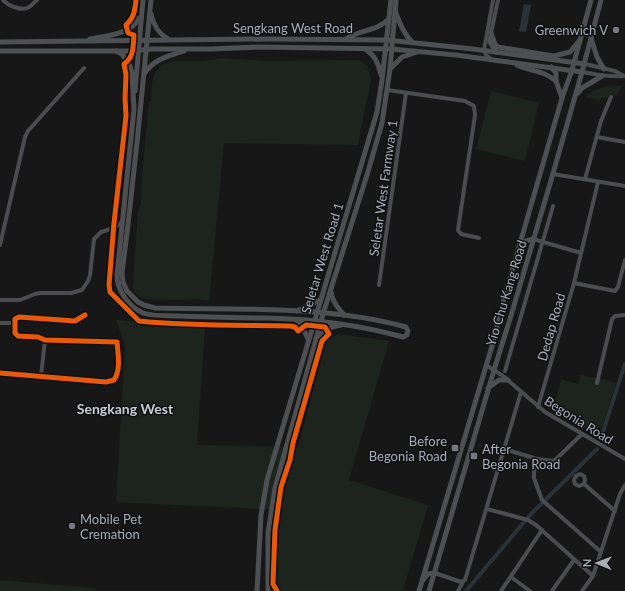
<svg xmlns="http://www.w3.org/2000/svg" width="625" height="591" font-family="Lato,sans-serif">
<style>
.green{fill:#1d241e}
.water{fill:#2a3239}
.lines{fill:none;stroke-linecap:round;stroke-linejoin:round}
.canal{stroke:#2a3239;stroke-width:4}
.minor{stroke:#4b4c50;stroke-width:4}
.major{stroke:#4d4f52;stroke-width:5}
.cycleway-casing{stroke:#111113;stroke-width:8}
.cycleway{stroke:#e8590c;stroke-width:5}
.poi-dot{fill:#757880;stroke:#111113;stroke-width:1.5}
.labels{text-anchor:middle;dominant-baseline:central;stroke-width:3;stroke-linejoin:round;paint-order:stroke}
.street-label{font-size:13px;fill:#a8adb8;stroke:#111113}
.poi-label{font-size:13px;fill:#a8adb8;stroke:#111113;text-anchor:end}
.neighbourhood-label{font-size:14px;font-weight:bold;fill:#c9ccd4;stroke:#111113}
</style>
<rect width="100%" height="100%" fill="#171717"/>
<g class="green">
<path d="M 224,58 L 269,61 L 359,60 L 368,66 L 371,79 L 358,145 L 224,143 L 209,301 L 196,299 L 178,300 L 144,299 L 137,295 L 133,288 L 135,252 L 138,211 L 141,203 L 142,177 L 149,101 L 151,101 C 152,93 151,82 154,76 C 162,57 182,61 198,61 C 207,61 215,59 224,58 Z"/>
<polygon points="607,86 622,86 616,96 609,95 608,97 604,98 601,98 600,101 586,97 592,91"/>
<polygon points="491,91 539,103 525,161 476,149"/>
<polygon points="116,320 205,326 197,445 298,447 326,341 338,334 389,341 349,480 428,505 403,591 275,591 279,510 116,502 125,346"/>
<path d="M 580,375 C 592,377 604,379 616,383 L 601,430 L 594,425 L 591,429 L 589,427 L 587,430 L 553,411 L 561,379 L 578,384 Z"/>
<polygon points="0,580 95,588 95,591 0,591"/>
</g>
<polygon class="water" points="524,4 531,5 526,32 519,31"/>
<g class="lines">
<g class="canal">
<polyline points="601,438 625,364"/>
<polyline points="466,591 530,515 597,449"/>
</g>
<g class="minor">
<path d="M 3,0 C 7,5 21,11 27,8 C 31,7 34,2 37,0"/>
<polyline points="491,33 498,0"/>
<polyline points="491,59 486,55 484,50 493,0"/>
<polyline points="585,64 615,71 624,76"/>
<path d="M 582,72 C 597,75 610,77 625,76"/>
<polyline points="387,90 465,101 474,106 475,115 458,230 461,234 479,238"/>
<polyline points="597,137 625,142"/>
<polyline points="553,174 625,186"/>
<polyline points="585,179 601,121 611,97"/>
<polyline points="533,239 581,253"/>
<polyline points="0,245 25,137 28,131 84,68"/>
<polyline points="574,283 615,291 618,287 625,260"/>
<polyline points="379,285 406,93"/>
<polyline points="0,300 20,300 35,294 40,293 71,293 82,290 88,281 90,275 94,239 101,232 114,228 121,223"/>
<polyline points="0,323 15,323"/>
<polyline points="486,365 503,376 545,412 625,459"/>
<polyline points="505,371 553,206"/>
<path d="M 0,373 L 106,382 L 114,380 C 121,370 118,354 117,342 L 45,340 L 38,337 L 18,336 L 15,333 L 15,319 L 19,317 L 75,321 L 85,315"/>
<polyline points="41,376 45,340"/>
<polyline points="597,383 612,319 615,316 625,315"/>
<polyline points="538,407 574,283 598,182"/>
<polyline points="504,449 537,459 554,461 582,434"/>
<polyline points="537,459 534,472 534,478 542,500 601,552"/>
<polyline points="584,484 585,480 584,476 580,474 576,476 574,480 575,484 579,486 584,484 615,511"/>
<polyline points="487,509 528,520 536,525 593,576"/>
<polyline points="435,573 461,582 465,580 521,392"/>
<polyline points="511,577 530,591"/>
<polyline points="458,591 463,582"/>
<polyline points="501,591 542,530"/>
<polyline points="552,591 574,560"/>
<polyline points="582,591 593,576 620,494 625,485"/>
</g>
<g class="major">
<path d="M 395,11 C 400,23 403,33 412,42"/>
<path d="M 151,14 C 153,24 159,34 168,39"/>
<polyline points="491,33 495,44 498,47 553,56"/>
<polyline points="491,35 490,42 496,52"/>
<polyline points="591,38 597,57 604,69"/>
<path d="M 90,39 C 106,36 132,34 139,18"/>
<path d="M 346,39 C 360,29 376,32 389,19"/>
<polyline points="0,42 267,39 387,40 473,49 585,64"/>
<path d="M 365,49 C 375,55 378,63 381,75"/>
<polyline points="0,51 133,51 151,49 211,49 259,47 391,49 456,55 582,72"/>
<path d="M 116,51 L 122,54 L 130,66 L 132,74 L 134,109 L 117,275 C 117,291 129,307 143,313 C 155,317 168,315 180,316 C 209,317 239,318 268,318 C 314,319 359,325 403,337 L 407,335 L 408,331 L 406,327 C 327,305 238,310 155,308 L 144,305 L 138,302 L 127,291 L 123,282 L 122,273 L 128,225 L 138,133 L 151,0"/>
<polyline points="550,57 570,52 579,41"/>
<path d="M 517,65 C 525,69 534,70 542,73 C 548,75 552,78 556,81"/>
<polyline points="551,67 556,73 556,81 562,98"/>
<polyline points="390,69 402,57 417,52"/>
<path d="M 144,74 C 155,58 167,57 184,51"/>
<polyline points="135,91 143,0"/>
<polyline points="578,93 582,88 602,76"/>
<polyline points="520,246 526,241 533,239"/>
<path d="M 331,292 C 332,301 338,308 344,315"/>
<polyline points="297,311 320,300"/>
<polyline points="296,320 301,324 308,339"/>
<polyline points="316,338 332,327 341,325"/>
<polyline points="488,388 499,380 508,380"/>
<polyline points="423,580 428,574 435,573"/>
<polyline points="257,591 261,515 267,480 377,112 382,80 391,0"/>
<polyline points="268,591 268,533 275,488 323,314 367,175 382,123 390,69 396,0"/>
<polyline points="419,591 492,346 504,299 562,98 572,70 591,0"/>
<polyline points="429,591 494,370 510,319 552,177 582,72 601,0"/>
</g>
<g class="cycleway-casing">
<g id="cycleway">
<path d="M 136,0 C 135,10 134,18 126,25 L 128,33 L 134,35 C 133,47 134,57 124,64 L 126,75 L 125,98 L 126,116 L 114,223 L 109,285 L 110,292 L 139,321 C 189,326 240,325 290,326 L 295,327 L 298,331 L 306,325 L 325,327 L 329,334 L 322,341 L 293,443 L 290,460 L 281,487 L 275,530 L 273,584 L 277,591"/>
<path d="M 0,373 L 106,382 L 114,380 C 121,370 118,354 117,342 L 45,340 L 38,337 L 18,336 L 15,333 L 15,319 L 19,317 L 75,321 L 85,315"/>
</g>
</g>
<use href="#cycleway" class="cycleway"/>
</g>
<g class="poi-dot">
<circle cx="616" cy="30" r="4"/>
<rect x="451" y="444" width="8" height="8" rx="2"/>
<rect x="470" y="452" width="8" height="8" rx="2"/>
<circle cx="72" cy="526" r="4"/>
</g>
<g class="labels">
<g class="street-label">
<text x="293" y="28">Sengkang West Road</text>
<text transform="translate(383 188) rotate(-82)">Seletar West Farmway 1</text>
<text transform="translate(322 258) rotate(-73)">Seletar West Road 1</text>
<text transform="translate(506 293) rotate(-73)">Yio Chu Kang Road</text>
<text transform="translate(551 327) rotate(-74)">Dedap Road</text>
<text transform="translate(579 420) rotate(32)">Begonia Road</text>
</g>
<g class="poi-label">
<text x="608" y="30">Greenwich V</text>
<text x="447" y="441">Before<tspan x="447" dy="15">Begonia Road</tspan></text>
<text x="482" y="449" text-anchor="start">After<tspan x="482" dy="15">Begonia Road</tspan></text>
<text x="80" y="519" text-anchor="start">Mobile Pet<tspan x="80" dy="15">Cremation</tspan></text>
</g>
<g class="neighbourhood-label">
<text x="125" y="408">Sengkang West</text>
</g>
</g>
<g transform="translate(597 563) rotate(271)" stroke="#111113" stroke-width="3" paint-order="stroke">
<path d="M0-3L7 15L0 10L-7 15Z" fill="#a8adb8"/>
<text y="-6" font-size="11" font-weight="bold" text-anchor="middle" fill="#a8adb8">N</text>
</g>
</svg>
